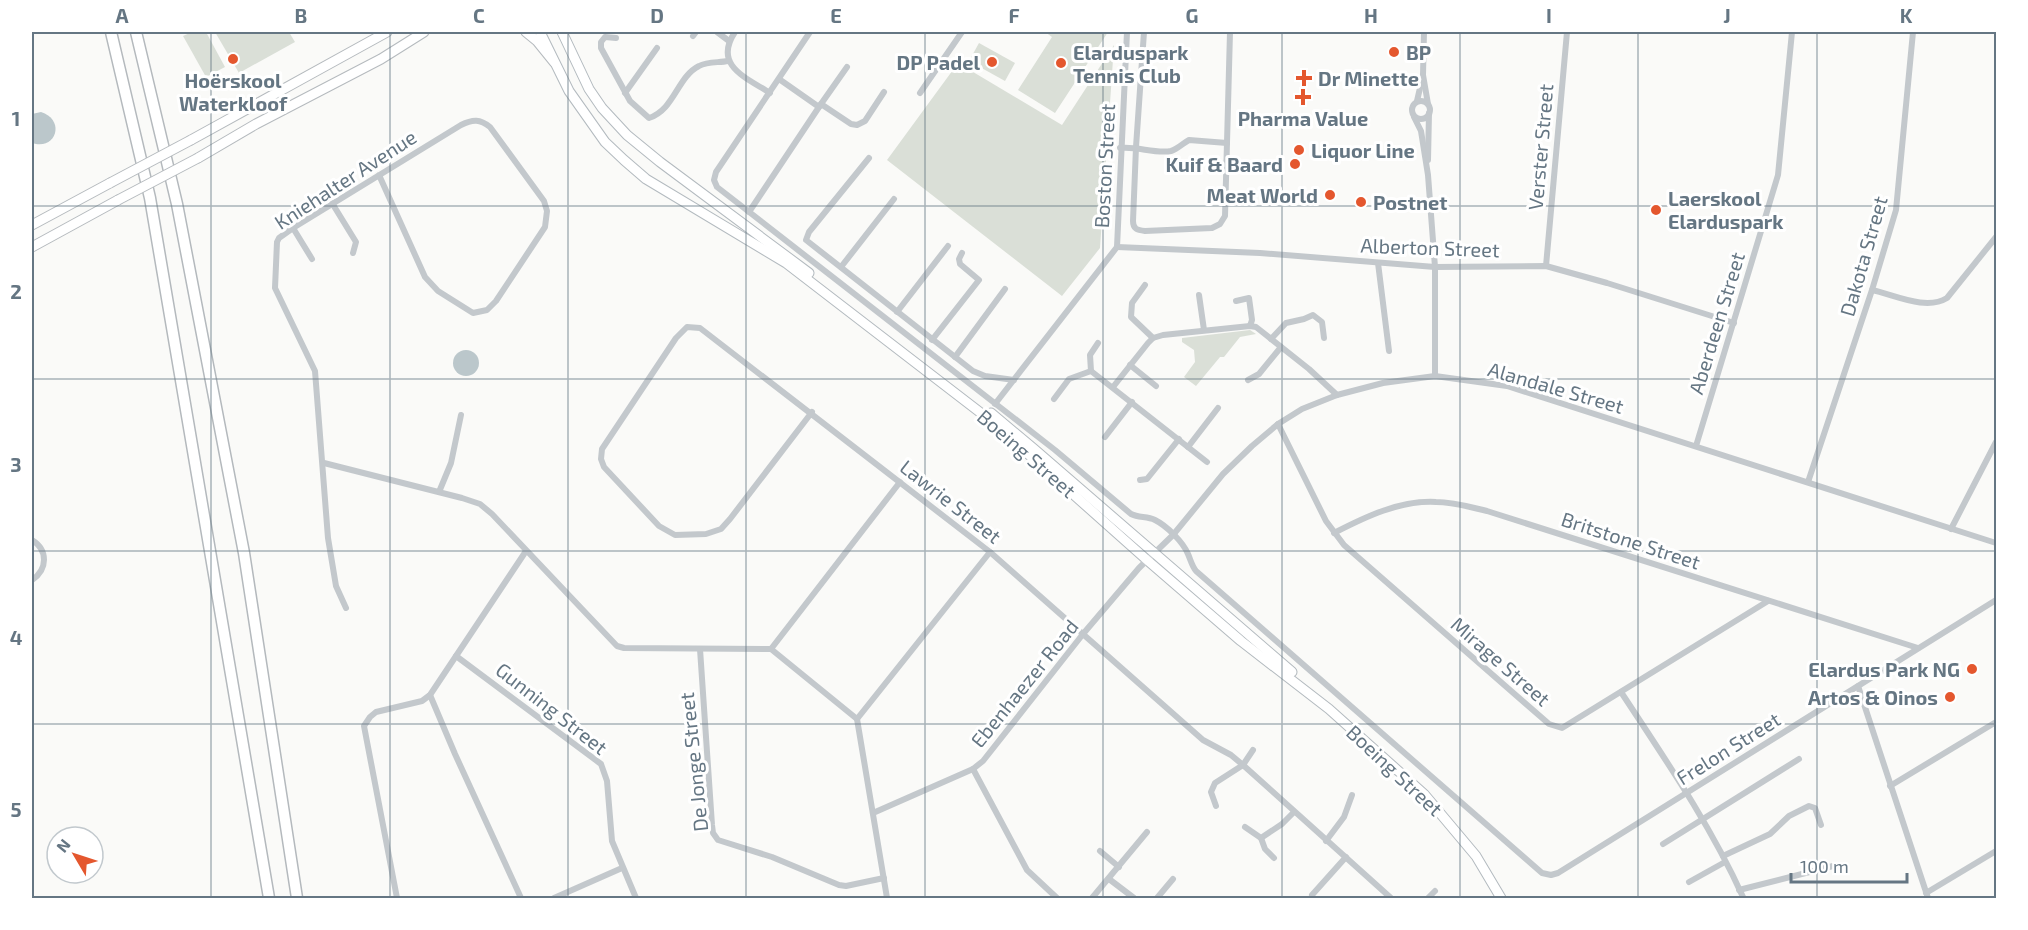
<svg xmlns="http://www.w3.org/2000/svg" width="2028" height="930" font-family="'Exo 2',sans-serif">
<style>
.green{fill:#dadfd7}
.water{fill:#bbc7cb}
.lines{fill:none;stroke-linecap:round;stroke-linejoin:round}
.secondary-casing{stroke:#b3babf;stroke-width:11}
.primary-casing{stroke:#b5babe;stroke-width:11}
.highway-casing{stroke:#b4b9bd;stroke-width:13}
.street{stroke:#c3c8cc;stroke-width:6}
.secondary{stroke:#fff;stroke-width:9}
.primary{stroke:#fff;stroke-width:9}
.highway{stroke:#fff;stroke-width:10}
.primary-bridge-casing{stroke:#b5babe;stroke-width:11;stroke-linecap:butt}
.primary-bridge{stroke:#fff;stroke-width:9}
.grid{fill:none;stroke:#657683;stroke-width:1.5;stroke-opacity:0.55}
.poi-dot{fill:#e4572e;stroke:#fff;stroke-width:2}
.labels{text-anchor:middle;dominant-baseline:central;stroke-width:6;stroke-linejoin:round;paint-order:stroke}
.poi-label{font-size:20px;font-weight:bold;fill:#657683;stroke:#fff;text-anchor:start}
.street-label{font-size:20px;fill:#657683;stroke:#fff}
.neatline{fill:none;stroke:#657683;stroke-width:2}
.grid-label{font-size:20px;text-anchor:middle;font-weight:bold;fill:#657683}
</style>
<rect width="100%" height="100%" fill="#fafaf8"/>
<g class="green">
<polygon points="192,32 206,32 225,67 206,77 183,36"/>
<polygon points="215,32 289,32 295,42 239,73"/>
<polygon points="1045,32 1108,32 1055,113 1018,90 1052,37"/>
<polygon points="979,43 1015,63 1005,81 969,61"/>
<polygon points="1114,45 1100,248 1062,296 887,160 958,63 1062,125"/>
<polygon points="1250,330 1256,334 1240,337 1224,357 1220,357 1196,386 1184,377 1195,362 1194,350 1182,342 1182,338"/>
</g>
<g class="water">
<path d="M 41,112 C 66,120 56,151 32,143 L 32,114 Z"/>
<circle cx="466" cy="363" r="13"/>
</g>
<g class="lines">
<g class="secondary-casing">
<g id="secondary">
<polyline points="540,32 569,91 605,142 624,160 646,179 786,263 990,420 1147,560 1241,641 1329,709 1424,794 1476,856 1501,898"/>
<polyline points="562,32 589,89 602,108 627,135 660,162 809,273"/>
<polyline points="991,413 1034,449 1292,672"/>
</g>
</g>
<g class="primary-casing">
<g id="primary">
<polyline points="526,32 537,41 554,62"/>
<polyline points="191,140 387,32"/>
<polyline points="198,158 256,124 381,59 424,32"/>
<polyline points="32,225 110,183"/>
<polyline points="32,247 118,200"/>
</g>
</g>
<g class="highway-casing">
<g id="highway">
<polyline points="111,32 150,198 269,898"/>
<polyline points="136,32 177,204 244,553 297,898"/>
</g>
</g>
<g class="street">
<polyline points="717,32 729,41"/>
<path d="M 735,32 C 713,65 745,77 770,93"/>
<path d="M 810,32 L 716,172 L 714,180 L 717,187 L 1055,450 L 1131,514 C 1139,518 1147,516 1155,520 C 1167,526 1183,542 1188,554 C 1191,561 1192,566 1196,571 L 1542,873 L 1551,875 L 1558,873 L 1996,600"/>
<path d="M 1144,32 L 1136,147 L 1133,221 C 1133,229 1137,230 1145,231 L 1212,228 L 1220,224 L 1225,216 L 1230,32"/>
<polyline points="1424,32 1423,75 1428,104"/>
<polyline points="693,36 696,32"/>
<path d="M 616,38 L 605,37 L 601,42 L 601,48 L 630,101 L 649,118 C 675,109 677,77 699,66 C 708,61 719,63 728,61"/>
<polyline points="779,79 819,107 821,104 851,124 857,125 865,121 884,92"/>
<polyline points="625,93 657,48"/>
<polyline points="920,93 962,32"/>
<circle cx="1421" cy="110" r="9"/>
<polyline points="1417,101 1423,75"/>
<polyline points="821,104 847,67"/>
<polyline points="1414,117 1421,131 1428,175 1435,267 1435,376"/>
<path d="M 1120,148 C 1137,146 1155,154 1171,151 C 1178,149 1183,143 1189,140 L 1227,143"/>
<polyline points="869,158 809,232 806,240 973,371 985,376 1014,380"/>
<polyline points="1428,160 1429,113"/>
<polyline points="332,203 356,242 353,253"/>
<polyline points="749,212 819,107"/>
<polyline points="293,228 312,259"/>
<polyline points="1117,247 1260,253 1435,267 1546,266 1607,283 1734,323"/>
<polyline points="1378,263 1389,351"/>
<polyline points="1546,266 1567,32"/>
<polyline points="841,267 894,199"/>
<polyline points="1145,285 1132,303 1131,317 1153,338"/>
<path d="M 1872,290 C 1895,295 1926,311 1947,298 L 1996,237"/>
<polyline points="1199,295 1204,330"/>
<polyline points="1236,301 1249,298 1252,320 1250,326"/>
<polyline points="897,312 948,246"/>
<polyline points="1271,339 1286,323 1304,319 1313,315 1322,322 1324,338"/>
<polyline points="932,340 979,280 960,264 959,259 962,253"/>
<polyline points="1098,343 1090,355 1091,371 1207,462"/>
<polyline points="955,357 1005,289"/>
<polyline points="1130,365 1156,386"/>
<polyline points="1248,380 1259,374 1281,347"/>
<polyline points="1113,387 1148,343 1153,338 1163,335 1250,326 1256,327 1309,369 1337,395"/>
<polyline points="1054,399 1069,379 1091,371"/>
<polyline points="995,404 1117,247 1127,32"/>
<polyline points="812,412 730,519 721,529 706,534 675,535 659,526 604,467 601,459 602,449 676,338 687,327 700,328 990,552 1203,740 1231,755 1243,765 1391,898"/>
<polyline points="1278,424 1326,521 1344,545 1541,717 1549,724 1562,728 1768,601"/>
<polyline points="1105,437 1132,402"/>
<polyline points="1696,446 1778,175 1792,32"/>
<polyline points="1188,447 1218,408"/>
<polyline points="324,463 462,498 480,504 492,514 617,646 624,648 771,649 857,719 887,898"/>
<polyline points="1140,480 1147,479 1179,439"/>
<polyline points="1808,482 1872,290 1896,210 1913,32"/>
<polyline points="439,492 451,463 461,415"/>
<polyline points="1951,529 1996,442"/>
<path d="M 1334,533 C 1365,517 1400,500 1436,502 C 1454,502 1470,507 1487,511 L 1918,648"/>
<path d="M 32,540 C 48,550 48,569 32,580"/>
<path d="M 346,608 L 336,586 L 328,538 L 315,371 L 275,288 L 277,242 L 279,238 L 293,228 L 461,125 C 473,119 480,119 490,127 L 544,201 L 547,211 L 545,227 L 496,301 L 487,310 L 473,313 L 438,291 L 425,277 L 379,175"/>
<polyline points="700,649 712,825 713,833 718,840 772,857 839,885 846,886 884,878"/>
<polyline points="771,649 900,482"/>
<polyline points="456,656 601,764 607,781 612,841 636,898"/>
<polyline points="1858,686 1928,898"/>
<path d="M 1621,692 C 1665,759 1710,824 1743,897"/>
<polyline points="430,695 455,754 521,898"/>
<polyline points="857,719 990,552"/>
<polyline points="973,769 1027,870 1057,898"/>
<polyline points="1890,786 1996,722"/>
<polyline points="1216,806 1211,792 1215,783 1243,765 1253,750"/>
<polyline points="873,813 973,769 983,761 1083,634 1139,568 1173,535 1223,474 1252,446 1278,424 1302,409 1337,395 1383,383 1435,376 1507,386 1996,543"/>
<polyline points="1245,827 1261,838 1282,824 1294,812"/>
<polyline points="1261,838 1265,849 1274,858"/>
<polyline points="1326,841 1344,817 1352,795"/>
<polyline points="1663,844 1799,759"/>
<polyline points="1100,851 1119,867"/>
<polyline points="1723,856 1770,834 1789,816 1809,806 1815,808 1821,825"/>
<polyline points="1109,879 1134,898"/>
<polyline points="1689,882 1725,862"/>
<polyline points="1739,890 1833,866"/>
<polyline points="1926,893 1996,851"/>
<polyline points="1312,895 1346,857"/>
<polyline points="397,898 364,726 370,717 376,712 422,701 430,695 526,551"/>
<polyline points="554,898 622,868"/>
<polyline points="1092,898 1147,832"/>
<polyline points="1157,898 1173,879"/>
<polyline points="1428,898 1435,891"/>
</g>
<use href="#secondary" class="secondary"/>
<use href="#primary" class="primary"/>
<use href="#highway" class="highway"/>
<g class="primary-bridge-casing">
<g id="primary-bridge">
<polyline points="110,183 191,140"/>
<polyline points="118,200 198,158"/>
</g>
</g>
<use href="#primary-bridge" class="primary-bridge"/>
</g>
<path class="grid" d="M 211,32 L 211,898M 390,32 L 390,898M 568,32 L 568,898M 746,32 L 746,898M 925,32 L 925,898M 1103,32 L 1103,898M 1282,32 L 1282,898M 1460,32 L 1460,898M 1638,32 L 1638,898M 1817,32 L 1817,898M 32,206 L 1996,206M 32,379 L 1996,379M 32,551 L 1996,551M 32,724 L 1996,724"/>
<g class="poi-dot">
<circle cx="1394" cy="52" r="6"/>
<circle cx="233" cy="59" r="6"/>
<circle cx="992" cy="62" r="6"/>
<circle cx="1061" cy="63" r="6"/>
<path d="M1301 69h6v6h6v6h-6v6h-6v-6h-6v-6h6z"/>
<path d="M1300 88h6v6h6v6h-6v6h-6v-6h-6v-6h6z"/>
<circle cx="1299" cy="150" r="6"/>
<circle cx="1295" cy="164" r="6"/>
<circle cx="1330" cy="195" r="6"/>
<circle cx="1361" cy="202" r="6"/>
<circle cx="1656" cy="210" r="6"/>
<circle cx="1972" cy="669" r="6"/>
<circle cx="1950" cy="697" r="6"/>
</g>
<g class="labels">
<g class="poi-label">
<text x="1073" y="52">Elarduspark<tspan x="1073" dy="23">Tennis Club</tspan></text>
<text x="1406" y="52">BP</text>
<text x="980" y="62" text-anchor="end">DP Padel</text>
<text x="1318" y="78">Dr Minette</text>
<text x="233" y="80" text-anchor="middle">Hoërskool<tspan x="233" dy="23">Waterkloof</tspan></text>
<text x="1303" y="118" text-anchor="middle">Pharma Value</text>
<text x="1311" y="150">Liquor Line</text>
<text x="1283" y="164" text-anchor="end">Kuif &amp; Baard</text>
<text x="1318" y="195" text-anchor="end">Meat World</text>
<text x="1668" y="198">Laerskool<tspan x="1668" dy="23">Elarduspark</tspan></text>
<text x="1373" y="202">Postnet</text>
<text x="1960" y="669" text-anchor="end">Elardus Park NG</text>
<text x="1938" y="697" text-anchor="end">Artos &amp; Oinos</text>
</g>
<g class="street-label">
<text transform="translate(1540 147) rotate(-85)">Verster Street</text>
<text transform="translate(1104 166) rotate(-87)">Boston Street</text>
<text transform="translate(345 179) rotate(-33)">Kniehalter Avenue</text>
<text transform="translate(1430 247) rotate(2)">Alberton Street</text>
<text transform="translate(1863 256) rotate(-74)">Dakota Street</text>
<text transform="translate(1716 323) rotate(-73)">Aberdeen Street</text>
<text transform="translate(1556 387) rotate(16)">Alandale Street</text>
<text transform="translate(1027 453) rotate(41)">Boeing Street</text>
<text transform="translate(951 501) rotate(38)">Lawrie Street</text>
<text transform="translate(1631 540) rotate(18)">Britstone Street</text>
<text transform="translate(1501 661) rotate(41)">Mirage Street</text>
<text transform="translate(1024 683) rotate(-51)">Ebenhaezer Road</text>
<text transform="translate(552 708) rotate(38)">Gunning Street</text>
<text transform="translate(1728 748) rotate(-32)">Frelon Street</text>
<text transform="translate(693 762) rotate(-96)">De Jonge Street</text>
<text transform="translate(1395 770) rotate(43)">Boeing Street</text>
</g>
</g>
<rect width="2028" height="930" fill="none" stroke="#ffffff" stroke-width="66"/>
<g transform="translate(75 855) rotate(309)"><circle r="28" fill="#ffffff" stroke="#c1c8cd" stroke-width="1.5"/>
<path d="M0-4.5L10 22L0 15L-10 22Z" fill="#e4572e"/>
<text y="-9" font-size="16" font-weight="bold" text-anchor="middle" fill="#657683">N</text>
</g>
<path d="M1791 873v9h116v-9" fill="none" stroke="#657683" stroke-width="3"/>
<text x="1800" y="873" font-size="18" fill="#657683" stroke="#ffffff" stroke-width="4.5" paint-order="stroke">100 m</text>
<rect x="33" y="33" width="1962" height="864" class="neatline"/>
<g class="grid-label">
<text x="122" y="23">A</text>
<text x="301" y="23">B</text>
<text x="479" y="23">C</text>
<text x="657" y="23">D</text>
<text x="836" y="23">E</text>
<text x="1014" y="23">F</text>
<text x="1192" y="23">G</text>
<text x="1371" y="23">H</text>
<text x="1549" y="23">I</text>
<text x="1727" y="23">J</text>
<text x="1906" y="23">K</text>
<text x="16" y="126">1</text>
<text x="16" y="299">2</text>
<text x="16" y="472">3</text>
<text x="16" y="645">4</text>
<text x="16" y="817">5</text>
</g>
</svg>
